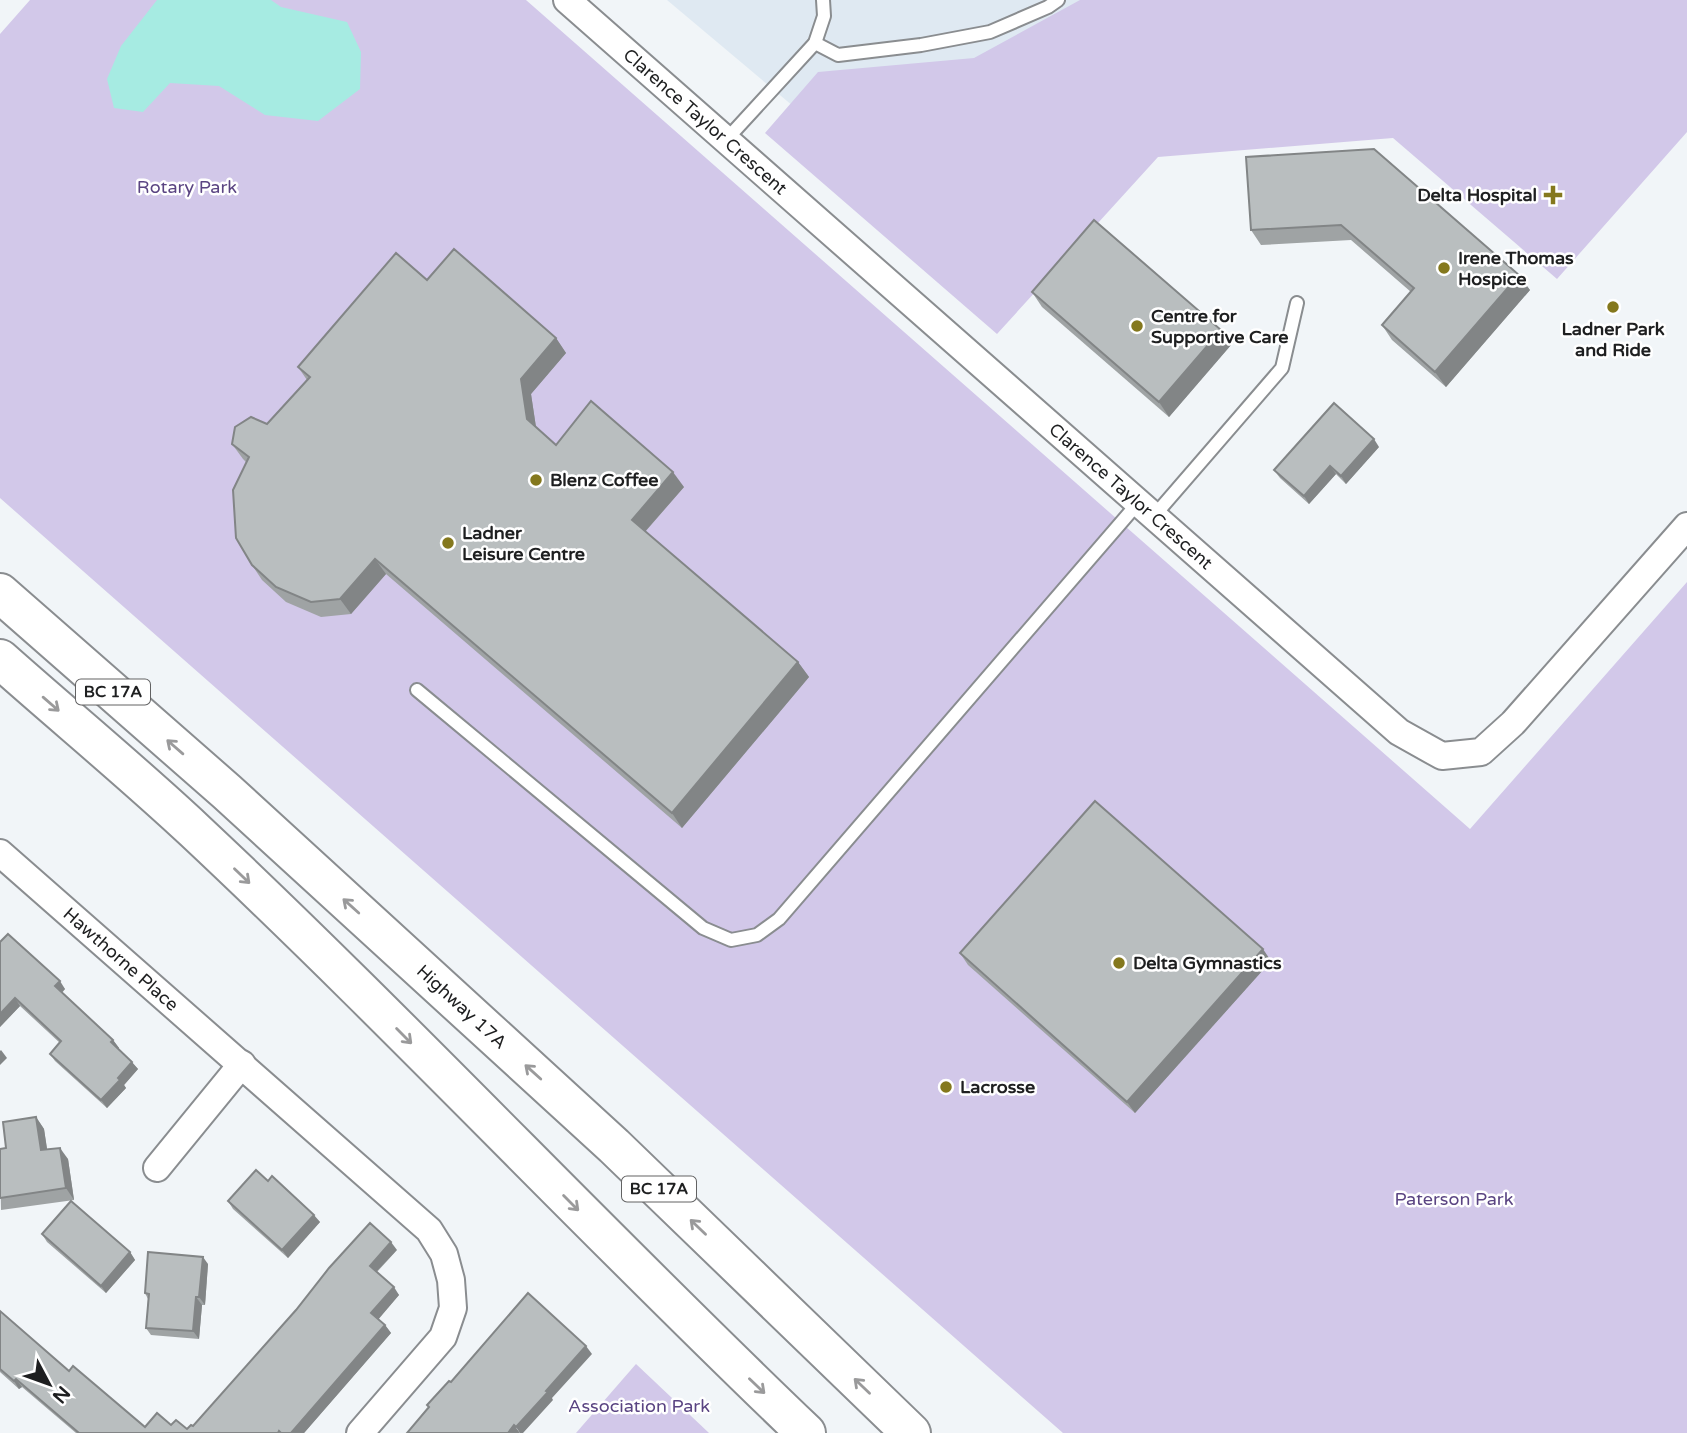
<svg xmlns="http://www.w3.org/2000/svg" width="1687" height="1433" font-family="'Varela Round',sans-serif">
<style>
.built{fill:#dfe9f2}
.green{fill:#d2c8e9}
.water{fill:#a6ebe2}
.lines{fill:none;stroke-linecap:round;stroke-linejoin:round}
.lane-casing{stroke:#8a8d90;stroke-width:16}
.street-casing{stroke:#8a8d90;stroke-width:30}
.highway-casing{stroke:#8a8d90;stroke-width:42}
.lane{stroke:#fff;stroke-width:12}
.street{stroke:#fff;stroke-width:26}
.highway{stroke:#fff;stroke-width:38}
.wall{fill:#9fa3a4}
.shaded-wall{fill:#828586}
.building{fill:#b9bebf;stroke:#828586;stroke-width:2}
.oneway{stroke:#9a9a9b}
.poi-dot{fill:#84781d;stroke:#fff;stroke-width:2.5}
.labels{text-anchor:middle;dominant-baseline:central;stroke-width:5;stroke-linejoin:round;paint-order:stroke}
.shield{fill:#fff;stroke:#626263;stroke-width:2}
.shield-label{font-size:16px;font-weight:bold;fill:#1e1f20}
.street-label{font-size:18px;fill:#1e1f20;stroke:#fff}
.park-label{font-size:18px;fill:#5a4482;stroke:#fff}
.poi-label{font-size:18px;font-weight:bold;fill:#1e1f20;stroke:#fff;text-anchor:start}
</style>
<rect width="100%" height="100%" fill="#f1f5f8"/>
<polygon class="built" points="667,0 1144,0 812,122"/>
<g class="green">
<polygon points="30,0 526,0 1470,829 1687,582 1687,1433 1063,1433 0,498 0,34"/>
<polygon points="1080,0 1687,0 1687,132 1557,279 1393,138 1158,157 997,334 765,133 818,72 974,58"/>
<polygon points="636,1364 709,1433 576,1433"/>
</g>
<polygon class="water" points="157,0 271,0 281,7 347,22 361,52 360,89 318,121 265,115 219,86 170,83 143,112 114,108 107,79 121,46"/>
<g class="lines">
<g class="lane-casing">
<g id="lane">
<polyline points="815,43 838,55 921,45 990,32 1048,7 1058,0"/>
<polyline points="726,140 815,43 824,16 823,0"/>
<polyline points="1154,516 1282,368 1297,303"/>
<polyline points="417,690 703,928 731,940 757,935 779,919 1138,503"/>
</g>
</g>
<g class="street-casing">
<g id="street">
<path id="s1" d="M 567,0 L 1399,732 L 1442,756 L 1481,752 L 1513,723 L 1687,526"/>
<path id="s2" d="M 0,853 L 429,1230 L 444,1254 L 451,1280 L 453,1308 L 443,1337 L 360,1433"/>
<polyline points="157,1168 242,1064"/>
</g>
</g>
<g class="highway-casing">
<g id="highway">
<path id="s3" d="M 0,593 L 227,792 L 614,1146 L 911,1433"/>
<path d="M 0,659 C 64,716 131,771 194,830 C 403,1026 598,1235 806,1433"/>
</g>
</g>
<use href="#lane" class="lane"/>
<use href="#street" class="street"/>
<use href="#highway" class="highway"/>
</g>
<g class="wall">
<polygon points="1374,149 1530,290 1446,387 1392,340 1382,325 1411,292 1351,240 1261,245 1251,230"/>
<polygon points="427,280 556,338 566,353 531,394 536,427 556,445 684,487 645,532 798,662 809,677 682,828 386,574 351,614 321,617 286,602 262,580 252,565 246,462 243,459 232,444 267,424 307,380 298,367"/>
<polygon points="1032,292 1231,345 1169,417 1042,307"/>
<polygon points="1379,447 1346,484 1336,474 1309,504 1280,478 1274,470"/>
<polygon points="0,942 65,989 62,993 113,1040 119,1048 118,1049 138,1069 124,1085 126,1088 107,1108 55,1061 50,1054 60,1043 20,1006 0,1027"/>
<polygon points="960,953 1271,961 1135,1113 968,965"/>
<polygon points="36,1117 44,1129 47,1149 68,1159 74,1200 1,1210 0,1149 6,1148"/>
<polygon points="268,1181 320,1222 288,1258 233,1209 228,1201"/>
<polygon points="42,1234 130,1252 135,1260 106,1293 47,1242"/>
<polygon points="397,1250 377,1272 399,1295 378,1319 385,1325 391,1333 304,1433 76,1433 22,1387 19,1389 0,1372 0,1311 69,1371 145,1427 171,1425 187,1429 193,1426"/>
<polygon points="208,1264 205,1305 202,1305 199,1339 151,1335 146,1328 148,1299 145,1293"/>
</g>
<g class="shaded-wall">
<polygon points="1519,275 1530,290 1446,387 1435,372"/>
<polygon points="1221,330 1231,345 1169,417 1159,402"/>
<polygon points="556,338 566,353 531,394 537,434 527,419 521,379"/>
<polygon points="1374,439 1379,447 1346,484 1341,476"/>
<polygon points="1330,466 1336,474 1309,504 1304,496"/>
<polygon points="673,472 684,487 642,535 632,520"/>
<polygon points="375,559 386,574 351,614 340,599"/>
<polygon points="798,662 809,677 682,828 672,813"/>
<polygon points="1263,949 1271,961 1135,1113 1127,1102"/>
<polygon points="60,981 65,989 60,994 55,986"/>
<polygon points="15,998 20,1006 0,1027 0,1014"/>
<polygon points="113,1040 119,1048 117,1050 111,1042"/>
<polygon points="1,1050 7,1058 0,1065 0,1051"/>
<polygon points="132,1062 138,1069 124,1085 126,1088 107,1108 101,1100 118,1078"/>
<polygon points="36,1117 44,1129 49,1162 41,1150"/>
<polygon points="60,1148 68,1159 74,1200 66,1188"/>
<polygon points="314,1215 320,1222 288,1258 282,1250"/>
<polygon points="391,1242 397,1250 375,1273 370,1266"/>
<polygon points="130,1252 135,1260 106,1293 101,1286"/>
<polygon points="203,1257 208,1264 205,1305 199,1297"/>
<polygon points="394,1287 399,1295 377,1321 371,1313"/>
<polygon points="196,1297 202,1305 199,1339 193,1331"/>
<polygon points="385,1325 391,1333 304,1433 291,1433"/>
<polygon points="586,1346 592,1354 552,1398 553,1400 523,1433 520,1433 516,1427 546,1391"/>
<polygon points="16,1379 22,1387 19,1389 14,1381"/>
<polygon points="514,1425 520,1433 508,1433"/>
</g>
<g class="building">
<polygon points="1374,149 1519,275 1435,372 1382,325 1414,288 1341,225 1251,230 1246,157"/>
<polygon points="1094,220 1221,330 1159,402 1032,292"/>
<polygon points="454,249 556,338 521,379 527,419 556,445 591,401 673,472 632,520 798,662 672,813 375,559 340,599 311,602 276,587 252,565 236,538 233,490 249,457 232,444 235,427 251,417 267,424 310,377 298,367 396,253 427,280"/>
<polygon points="1334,403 1374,439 1341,476 1330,466 1304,496 1274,470"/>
<polygon points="1095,801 1263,949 1127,1102 960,953"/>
<polygon points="8,934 60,981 55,986 113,1040 111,1042 132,1062 118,1078 120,1080 101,1100 50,1054 61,1041 15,998 0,1014 0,942"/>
<polygon points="36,1117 41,1150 60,1148 66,1188 0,1198 0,1149 6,1148 3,1122"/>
<polygon points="256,1170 268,1181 272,1176 314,1215 282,1250 228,1201"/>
<polygon points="71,1201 130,1252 101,1286 42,1234"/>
<polygon points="370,1223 391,1242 370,1266 394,1287 371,1313 385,1325 291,1433 281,1433 279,1431 278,1433 79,1433 16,1379 14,1381 0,1369 0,1311 69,1371 73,1366 145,1427 157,1413 171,1425 176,1420 187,1429 191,1425 193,1426 296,1310 329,1268"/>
<polygon points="148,1252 203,1257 199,1297 196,1297 193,1331 146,1328 149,1294 145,1293"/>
<polygon points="528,1293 586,1346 546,1391 548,1392 516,1427 514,1425 508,1433 407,1433 429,1407 427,1405 449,1381 451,1382"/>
</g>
<defs><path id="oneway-shaft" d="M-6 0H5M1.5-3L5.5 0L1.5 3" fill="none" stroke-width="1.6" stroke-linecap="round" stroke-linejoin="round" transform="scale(1.75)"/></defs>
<g class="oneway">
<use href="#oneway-shaft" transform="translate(51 704) rotate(41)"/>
<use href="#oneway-shaft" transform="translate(175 747) rotate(-139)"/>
<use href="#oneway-shaft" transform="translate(242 876) rotate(44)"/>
<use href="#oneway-shaft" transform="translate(351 906) rotate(-138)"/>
<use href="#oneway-shaft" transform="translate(404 1036) rotate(45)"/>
<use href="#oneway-shaft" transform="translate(533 1072) rotate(-138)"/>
<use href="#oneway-shaft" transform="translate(571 1203) rotate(45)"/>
<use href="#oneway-shaft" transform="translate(698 1227) rotate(-136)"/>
<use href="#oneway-shaft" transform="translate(757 1386) rotate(44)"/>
<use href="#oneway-shaft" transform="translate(862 1386) rotate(-136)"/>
</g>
<g class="poi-dot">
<path d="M1549.5 184.5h7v7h7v7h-7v7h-7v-7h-7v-7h7z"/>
<circle cx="1444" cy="268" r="7"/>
<circle cx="1613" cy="307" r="7"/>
<circle cx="1137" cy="326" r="7"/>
<circle cx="536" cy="480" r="7"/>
<circle cx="448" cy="543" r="7"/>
<circle cx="1119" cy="963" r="7"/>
<circle cx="946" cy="1087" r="7"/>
</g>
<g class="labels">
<g class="shield">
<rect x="76" y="679.5" width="74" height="25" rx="5"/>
<rect x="622" y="1176.5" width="74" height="25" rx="5"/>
</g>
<g class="shield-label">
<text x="113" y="692">BC 17A</text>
<text x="659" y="1189">BC 17A</text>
</g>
<g class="street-label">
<text stroke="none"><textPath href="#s1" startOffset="184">Clarence Taylor Crescent</textPath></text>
<text stroke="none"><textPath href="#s1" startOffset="751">Clarence Taylor Crescent</textPath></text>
<text stroke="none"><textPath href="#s2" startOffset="161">Hawthorne Place</textPath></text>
<text stroke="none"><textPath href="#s3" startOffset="620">Highway 17A</textPath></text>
</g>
<g class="park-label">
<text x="187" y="187">Rotary Park</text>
<text x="1454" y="1199">Paterson Park</text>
<text x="639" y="1406">Association Park</text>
</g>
<g class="poi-label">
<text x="1537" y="195" text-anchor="end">Delta Hospital</text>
<text x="1458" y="258">Irene Thomas<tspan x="1458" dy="21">Hospice</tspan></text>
<text x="1151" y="316">Centre for<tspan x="1151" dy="21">Supportive Care</tspan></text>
<text x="1613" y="329" text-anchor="middle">Ladner Park<tspan x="1613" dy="21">and Ride</tspan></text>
<text x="550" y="480">Blenz Coffee</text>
<text x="462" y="533">Ladner<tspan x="462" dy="21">Leisure Centre</tspan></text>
<text x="1133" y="963">Delta Gymnastics</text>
<text x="960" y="1087">Lacrosse</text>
</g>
</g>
<g transform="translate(49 1384) rotate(131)" stroke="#ffffff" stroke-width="5" paint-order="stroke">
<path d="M0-5L12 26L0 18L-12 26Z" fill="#1e1f20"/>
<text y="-10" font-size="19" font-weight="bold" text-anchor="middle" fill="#1e1f20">N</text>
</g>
</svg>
